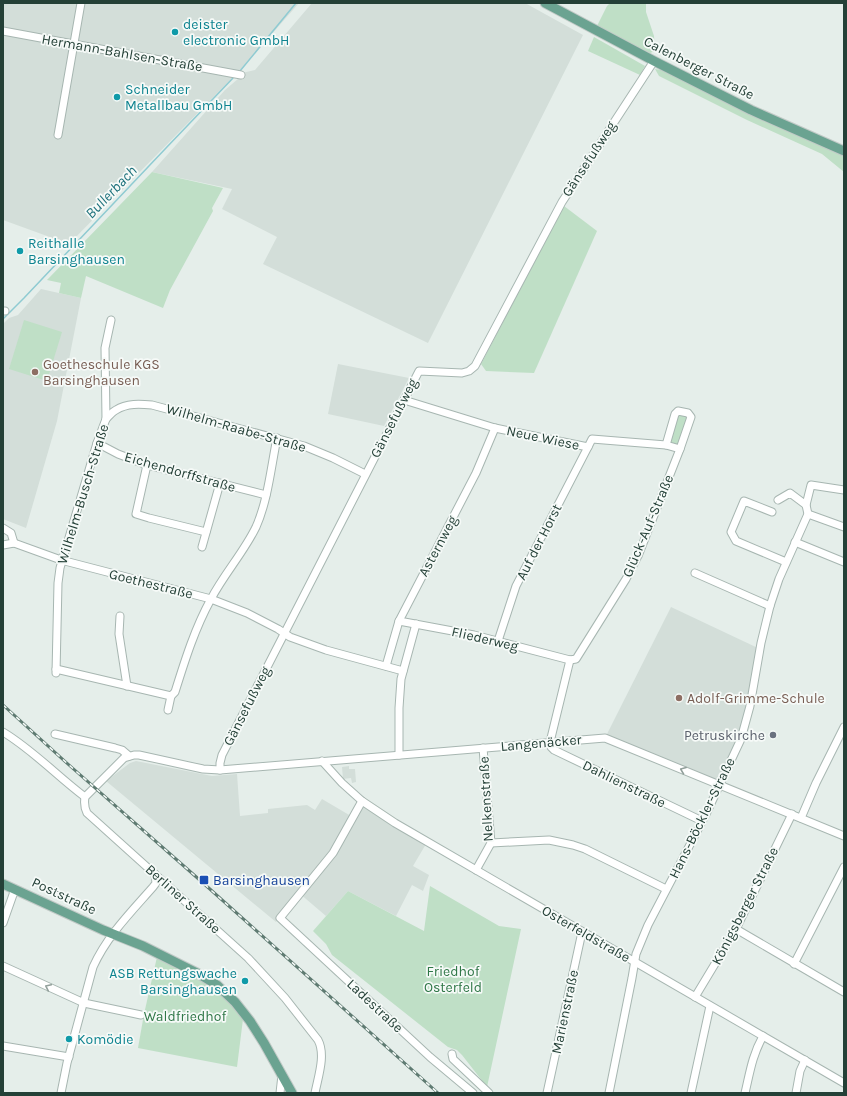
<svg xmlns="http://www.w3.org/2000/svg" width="847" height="1096" font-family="Karla,sans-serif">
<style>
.built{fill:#d3ded9}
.green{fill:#bfdfc6}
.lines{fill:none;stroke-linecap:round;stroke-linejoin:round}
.stream{stroke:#8fcbd2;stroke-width:1.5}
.minor-casing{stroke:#a7b6b1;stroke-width:9}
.major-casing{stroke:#c2cac7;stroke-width:11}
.minor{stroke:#fff;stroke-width:7}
.major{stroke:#6ba391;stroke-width:9}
.rail-casing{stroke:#5f7b72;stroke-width:3}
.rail{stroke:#f6faf8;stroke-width:1.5;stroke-dasharray:4.5;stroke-linecap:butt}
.oneway{stroke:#92a09b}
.culture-dot{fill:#0f9aa8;stroke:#f6faf8;stroke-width:1.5}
.education-dot{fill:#8d6e63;stroke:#f6faf8;stroke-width:1.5}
.worship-dot{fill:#6b7280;stroke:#f6faf8;stroke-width:1.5}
.transit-dot{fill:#1a4fb4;stroke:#f6faf8;stroke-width:1.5}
.labels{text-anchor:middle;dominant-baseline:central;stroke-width:3.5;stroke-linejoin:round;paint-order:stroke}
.culture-label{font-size:14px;fill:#0d838f;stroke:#f6faf8;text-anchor:start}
.street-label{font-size:14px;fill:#244037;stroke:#f6faf8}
.education-label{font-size:14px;fill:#785e54;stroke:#f6faf8;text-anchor:start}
.worship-label{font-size:14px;fill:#5b616d;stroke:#f6faf8;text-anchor:end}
.transit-label{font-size:14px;fill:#164399;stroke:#f6faf8;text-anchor:start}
.park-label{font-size:14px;fill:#2f7747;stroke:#f6faf8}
.water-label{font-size:15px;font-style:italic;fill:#1e727c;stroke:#f6faf8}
</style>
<rect width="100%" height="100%" fill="#e5eeea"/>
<g class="built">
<polygon points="3,3 299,3 241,69 69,244 3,220"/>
<polygon points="312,3 525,3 583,35 428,343 263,264 277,237 222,209 232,189 152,172 225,90 239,78 242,73 255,70"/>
<polygon points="41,289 81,298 57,421 26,528 3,519 3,324 9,318 18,315"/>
<polygon points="338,364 409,378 384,426 328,414"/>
<polygon points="671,607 760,649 741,739 719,785 605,738"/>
<polygon points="136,761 212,776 237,774 240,816 268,813 268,809 307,805 315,810 322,799 356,819 364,805 426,844 413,866 429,875 423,891 412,885 396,916 348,891 326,916 299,893 276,922 106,781 130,763"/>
<polygon points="349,766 349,769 355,769 356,782 352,783 351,778 343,779 342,767"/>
</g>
<g class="green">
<polygon points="610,3 646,3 646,12 654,36 655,51 650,53 597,26 607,6"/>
<polygon points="594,37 645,66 640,75 588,51"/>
<polygon points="655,69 661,70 746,111 844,154 844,172 822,154 747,120 659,76"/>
<polygon points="152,172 223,188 212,208 213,211 170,290 163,308 86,276 81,298 59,293 61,283 47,280"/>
<polygon points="564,206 597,231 534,373 486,371 481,364"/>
<polygon points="24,320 62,332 47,381 9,369"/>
<polygon points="675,414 691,417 680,449 666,445"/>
<polygon points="430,886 499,926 521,929 487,1087 462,1055 457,1050 448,1047 332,955 326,944 313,931 348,891 424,931"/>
<polygon points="157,957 209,984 231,1003 243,1019 237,1067 138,1048 144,1014"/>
</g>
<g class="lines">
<g class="stream">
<polyline points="240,71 296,3"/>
<polyline points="3,319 24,298 166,148 233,78"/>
</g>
<g class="minor-casing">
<g id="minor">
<polyline points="3,31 241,75"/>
<polyline points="58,135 81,3"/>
<polyline points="3,311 5,311"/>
<polyline points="404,400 495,428 588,447 592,439 666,445 680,449"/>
<path d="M 106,419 C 109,416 112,412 116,410 C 127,403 140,404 152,405 L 304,446 L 333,458 L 365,474"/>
<polyline points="97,443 118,454 147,465 266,495"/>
<polyline points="147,465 136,514 149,518 206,532"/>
<polyline points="806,505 811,485 844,490"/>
<polyline points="772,512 744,501 731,532 736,541 786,562"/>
<polyline points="808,514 844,527"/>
<polyline points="3,528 11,533 14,543"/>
<polyline points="795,542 844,562"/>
<polyline points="3,545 14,543 61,560 211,599 247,613 278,629 290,637 326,650 403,671"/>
<polyline points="202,547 220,483"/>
<polyline points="695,573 770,606"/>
<polyline points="120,616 119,634 127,686"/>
<polyline points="399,621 474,635 570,660 576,659 626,579 638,556 680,449 691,417 688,413 678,411 675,414 666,445"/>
<polyline points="498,641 516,586 588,447"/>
<polyline points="570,660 550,742 551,747 554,750 702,821"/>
<polyline points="386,666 399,621 476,473 495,428"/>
<polyline points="56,669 171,696 168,710"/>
<polyline points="56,673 58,583 60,568 97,443 106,419 105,348 111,320"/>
<path d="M 171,696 L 175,692 C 185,660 195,628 211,599 C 224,574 244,552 256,527 C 268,500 271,467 277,438"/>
<path d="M 3,732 C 33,750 57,776 85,797"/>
<polyline points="55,734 115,748 122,750 129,756"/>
<polyline points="399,755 399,708 401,679 416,624"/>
<polyline points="322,761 342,783 362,801 395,823 844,1083"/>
<polyline points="220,770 220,763 222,755 419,371 462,373 469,371 475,366 562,202 654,61"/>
<polyline points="362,801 333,853 280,918 430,1057 473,1093"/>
<polyline points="801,818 816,783 844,727"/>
<polyline points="491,843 549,840 573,845 585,849 666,889"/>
<polyline points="476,870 491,843 483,748"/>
<polyline points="3,923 15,889"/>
<polyline points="736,929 844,992"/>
<polyline points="794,964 844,867"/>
<polyline points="3,966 84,1003 141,1015"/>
<polyline points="695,997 736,929 792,814"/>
<polyline points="3,1046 69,1057"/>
<polyline points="452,1054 453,1059 489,1093"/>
<path d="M 61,1093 L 67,1063 L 93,967 C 107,936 131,912 153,887 L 156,883 L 155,874"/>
<polyline points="280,1093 282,1075"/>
<path d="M 315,1093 C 318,1077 326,1055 318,1040 L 285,998 L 248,958 L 87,813 C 84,807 84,803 85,797 L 124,758 L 134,755 L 139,755 L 203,769 L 220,770 L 605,738 L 844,836"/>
<polyline points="547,1093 582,932"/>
<polyline points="609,1093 632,978 636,954 648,925 706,814 741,739 750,706 761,643 770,606 779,579 808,514 806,505 790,493 778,500"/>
<polyline points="691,1093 710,1006"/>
<path d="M 745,1093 C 750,1072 752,1056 763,1036"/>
<polyline points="796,1093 800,1071 805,1060"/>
</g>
</g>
<g class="major-casing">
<g id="major">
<polyline points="545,3 654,61 751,110 844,151"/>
<polyline points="3,884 103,930 143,946 197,973 217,985 235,1002 250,1021 264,1043 292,1093"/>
</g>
</g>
<use href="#minor" class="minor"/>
<use href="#major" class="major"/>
<g class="rail-casing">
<polyline id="rail" points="3,705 69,765 202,882 438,1093"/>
</g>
<use href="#rail" class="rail"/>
</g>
<defs><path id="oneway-chevron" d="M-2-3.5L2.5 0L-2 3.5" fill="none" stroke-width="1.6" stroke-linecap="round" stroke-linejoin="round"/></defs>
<g class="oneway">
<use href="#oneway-chevron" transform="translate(683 770) rotate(-158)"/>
<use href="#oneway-chevron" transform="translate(48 987) rotate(-155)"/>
</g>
<g class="culture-dot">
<circle cx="175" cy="32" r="4"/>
<circle cx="117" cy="97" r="4"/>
<circle cx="20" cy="251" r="4"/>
<circle cx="245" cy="981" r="4"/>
<circle cx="69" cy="1039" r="4"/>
</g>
<g class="education-dot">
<circle cx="35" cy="372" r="4"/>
<circle cx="679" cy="698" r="4"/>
</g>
<circle class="worship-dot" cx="773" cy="735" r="4"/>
<rect class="transit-dot" x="199" y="875" width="10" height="10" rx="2"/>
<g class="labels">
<g class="culture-label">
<text x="183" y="24">deister<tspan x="183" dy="16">electronic GmbH</tspan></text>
<text x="125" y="89">Schneider<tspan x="125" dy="16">Metallbau GmbH</tspan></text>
<text x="28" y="243">Reithalle<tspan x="28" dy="16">Barsinghausen</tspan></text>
<text x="237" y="973" text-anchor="end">ASB Rettungswache<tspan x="237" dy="16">Barsinghausen</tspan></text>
<text x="77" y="1039">Komödie</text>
</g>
<g class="street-label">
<text transform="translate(122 53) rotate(10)">Hermann-Bahlsen-Straße</text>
<text transform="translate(699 68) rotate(27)">Calenberger Straße</text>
<text transform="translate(589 159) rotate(-57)">Gänsefußweg</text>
<text transform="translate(394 418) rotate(-63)">Gänsefußweg</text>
<text transform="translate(236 428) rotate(16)">Wilhelm-Raabe-Straße</text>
<text transform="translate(543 438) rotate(12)">Neue Wiese</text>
<text transform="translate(180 472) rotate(16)">Eichendorffstraße</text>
<text transform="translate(83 494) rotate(-73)">Wilhelm-Busch-Straße</text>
<text transform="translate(648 526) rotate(-67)">Glück-Auf-Straße</text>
<text transform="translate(539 542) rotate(-63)">Auf der Horst</text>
<text transform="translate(438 546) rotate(-62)">Asternweg</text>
<text transform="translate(151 584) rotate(14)">Goethestraße</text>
<text transform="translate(485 639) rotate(13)">Fliederweg</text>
<text transform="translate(247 706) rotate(-63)">Gänsefußweg</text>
<text transform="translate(541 743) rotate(-5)">Langenäcker</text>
<text transform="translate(624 784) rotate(26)">Dahlienstraße</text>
<text transform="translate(486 799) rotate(-93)">Nelkenstraße</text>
<text transform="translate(702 818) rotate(-64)">Hans-Böckler-Straße</text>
<text transform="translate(64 896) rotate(25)">Poststraße</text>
<text transform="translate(183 899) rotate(42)">Berliner Straße</text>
<text transform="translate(745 906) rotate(-63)">Königsberger Straße</text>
<text transform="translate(586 934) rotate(30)">Osterfeldstraße</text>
<text transform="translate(375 1006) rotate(43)">Ladestraße</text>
<text transform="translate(565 1012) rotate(-78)">Marienstraße</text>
</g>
<g class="education-label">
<text x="43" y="364">Goetheschule KGS<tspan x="43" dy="16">Barsinghausen</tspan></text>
<text x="687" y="698">Adolf-Grimme-Schule</text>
</g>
<g class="worship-label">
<text x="765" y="735">Petruskirche</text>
</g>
<g class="transit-label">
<text x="213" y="880">Barsinghausen</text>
</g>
<g class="park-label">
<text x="453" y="971">Friedhof<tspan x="453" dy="16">Osterfeld</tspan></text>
<text x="185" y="1016">Waldfriedhof</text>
</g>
<g class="water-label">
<text transform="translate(111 192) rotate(-46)">Bullerbach</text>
</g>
</g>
<rect width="847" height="1096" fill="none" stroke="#244037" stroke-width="8"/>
</svg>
